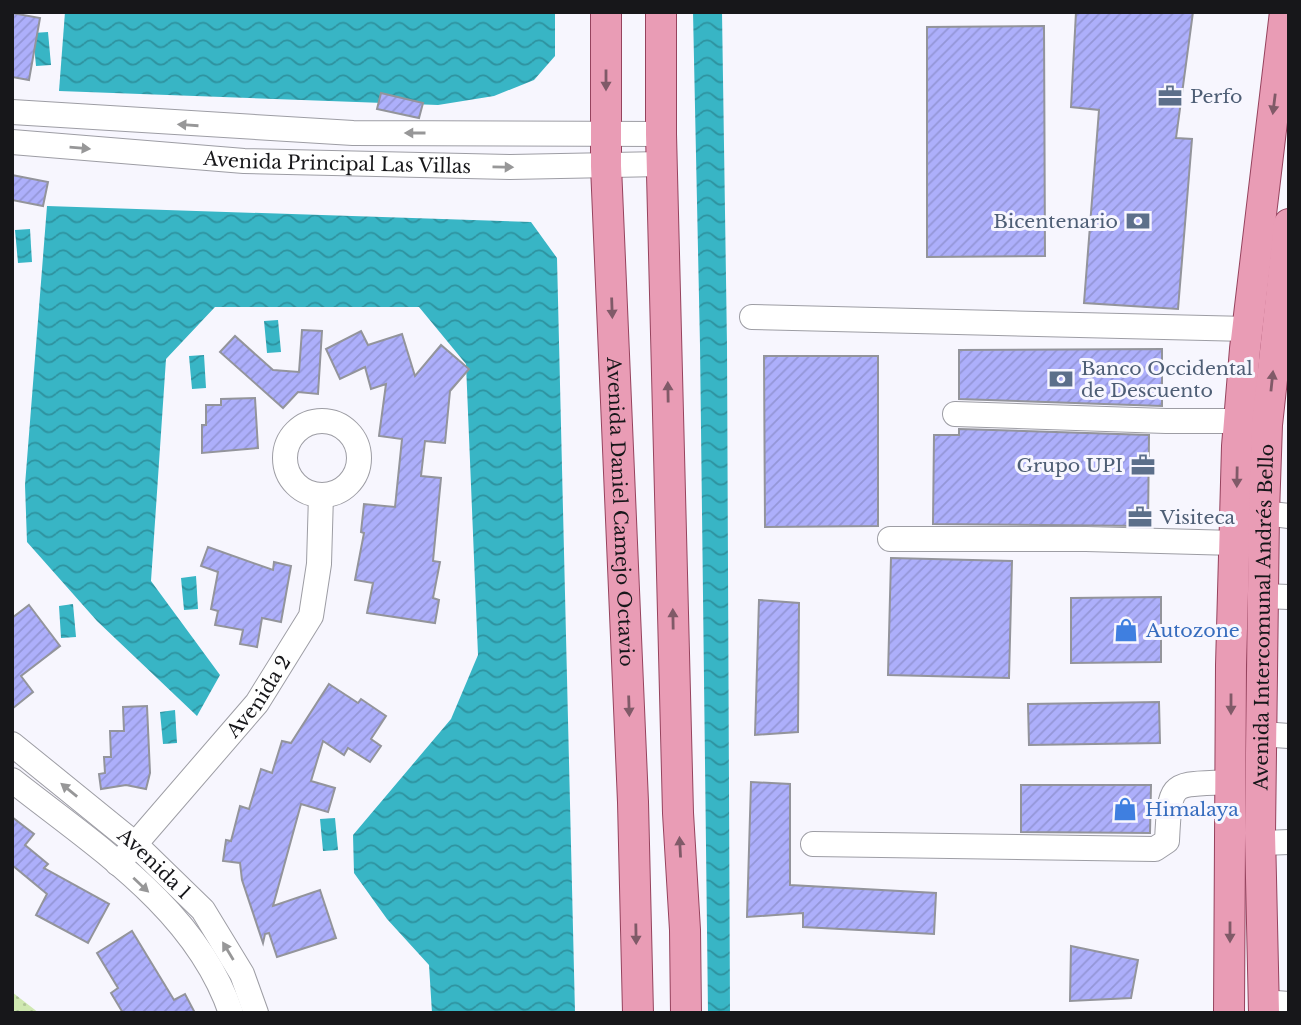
<svg xmlns="http://www.w3.org/2000/svg" width="1301" height="1025" font-family="'Libre Baskerville',serif">
<style>
.green{fill:url(#green-dots)}
.water{fill:url(#water-waves)}
.building{fill:url(#building-hatch);stroke:#93949b;stroke-width:2}
.lines{fill:none;stroke-linecap:round;stroke-linejoin:round}
.minor-casing{stroke:#9d9da4;stroke-width:26}
.major-casing{stroke:#96435e;stroke-width:32}
.minor{stroke:#fff;stroke-width:24}
.major{stroke:#e99cb5;stroke-width:30}
.oneway{fill:#805a68}
.oneway2{fill:#979798}
.labels{text-anchor:middle;dominant-baseline:central;stroke-width:6;stroke-linejoin:round;paint-order:stroke}
.service-label{font-size:19px;fill:#4e5e75;stroke:#f7f6fe;text-anchor:start}
.street-label{font-size:19px;fill:#17171a;stroke:#f7f6fe}
.shop-label{font-size:19px;fill:#366cbe;stroke:#f7f6fe;text-anchor:start}
</style>
<defs>
<pattern id="green-dots" width="8" height="8" patternUnits="userSpaceOnUse" patternTransform="scale(1.75)"><rect width="8" height="8" fill="#cfe8b1"/><path d="M2 2h.1M6 6h.1" fill="none" stroke="#b1c698" stroke-width="1.8" stroke-linecap="round"/></pattern>
<pattern id="water-waves" width="16" height="10" patternUnits="userSpaceOnUse" patternTransform="scale(1.75)"><rect width="16" height="10" fill="#38b5c5"/><path d="M0 5q4-4 8 0t8 0" fill="none" stroke="#2e929f"/></pattern>
<pattern id="building-hatch" width="6" height="6" patternUnits="userSpaceOnUse" patternTransform="scale(1.75)"><rect width="6" height="6" fill="#adaffb"/><path d="M-1 1l2-2M0 6l6-6M5 7l2-2" fill="none" stroke="#9496d7"/></pattern>
</defs>
<rect width="100%" height="100%" fill="#f7f6fe"/>
<polygon class="green" points="12,992 39,1013 12,1013"/>
<g class="water">
<polygon points="65,12 555,12 555,56 534,80 494,96 438,105 59,91"/>
<polygon points="693,12 722,12 727,345 730,1013 708,1013 700,345"/>
<polygon points="48,32 51,65 36,66 33,33"/>
<polygon points="47,206 531,222 557,258 575,1013 432,1013 429,965 387,919 354,873 353,835 451,719 478,655 466,364 419,307 215,307 166,359 151,581 220,675 197,716 97,621 27,542 25,485"/>
<polygon points="30,229 32,262 18,263 15,230"/>
<polygon points="278,320 281,352 267,353 264,321"/>
<polygon points="204,355 206,388 192,389 189,356"/>
<polygon points="196,576 198,609 184,610 181,578"/>
<polygon points="73,604 76,637 61,638 59,606"/>
<polygon points="175,710 177,743 163,744 160,712"/>
<polygon points="335,818 338,850 323,851 320,819"/>
</g>
<g class="building">
<polygon points="1076,12 1193,12 1176,138 1192,139 1178,309 1084,303 1099,110 1071,107"/>
<polygon points="12,13 40,18 29,80 12,77"/>
<polygon points="1044,26 1045,256 927,257 927,27"/>
<polygon points="381,93 423,103 419,118 377,109"/>
<polygon points="12,175 48,182 43,206 12,200"/>
<polygon points="302,330 322,331 318,394 298,392 283,408 220,352 235,336 273,370 299,372"/>
<polygon points="361,331 368,345 402,334 415,376 441,345 469,369 450,391 445,443 425,441 421,476 441,478 433,561 440,562 433,598 439,600 435,623 367,613 373,583 355,580 364,533 361,532 364,504 395,507 402,439 379,436 386,384 371,389 365,367 340,379 326,349"/>
<polygon points="1162,349 1162,406 959,399 959,350"/>
<polygon points="764,356 878,356 878,526 765,527"/>
<polygon points="255,398 258,448 202,453 202,425 206,425 206,405 221,405 221,399"/>
<polygon points="959,429 1149,435 1148,526 933,524 934,435 959,435"/>
<polygon points="208,547 273,570 274,562 291,566 281,622 262,618 257,647 240,644 243,630 215,625 218,611 211,609 218,572 201,566"/>
<polygon points="891,558 1012,561 1009,678 888,675"/>
<polygon points="1161,597 1161,662 1071,663 1071,598"/>
<polygon points="759,600 799,603 798,732 755,735"/>
<polygon points="29,605 60,646 21,676 33,692 12,709 12,618"/>
<polygon points="329,684 358,703 361,699 386,716 371,739 381,746 370,762 348,748 344,755 323,741 311,781 335,788 328,812 301,804 273,906 320,890 336,938 277,957 269,933 265,934 263,943 242,880 240,863 223,861 226,840 231,841 240,806 249,809 261,769 272,773 282,741 291,743"/>
<polygon points="1159,702 1160,743 1029,745 1028,704"/>
<polygon points="147,706 150,773 146,789 126,785 101,789 99,774 105,773 104,757 111,757 110,731 124,731 123,707"/>
<polygon points="751,782 790,784 790,885 936,893 934,934 803,927 803,913 747,917"/>
<polygon points="1021,785 1151,785 1150,833 1021,832"/>
<polygon points="12,817 34,834 25,845 48,864 44,868 109,904 88,943 36,915 47,894 12,865"/>
<polygon points="132,931 174,1000 185,994 195,1013 123,1013 111,993 118,988 97,953"/>
<polygon points="1071,946 1138,960 1131,998 1070,1001"/>
</g>
<g class="lines">
<g class="minor-casing">
<g id="minor">
<polyline points="12,112 353,133 661,134"/>
<path id="s1" d="M 12,142 L 244,161 L 510,167 L 662,164"/>
<polyline points="752,317 1248,329"/>
<polyline points="955,414 1166,421 1240,421"/>
<circle cx="322" cy="458" r="37"/>
<polyline points="1264,513 1289,516"/>
<polyline points="890,539 1086,539 1235,543"/>
<polyline points="1263,596 1289,597"/>
<polyline points="1261,734 1289,736"/>
<path id="s2" d="M 12,744 L 134,843 L 203,910 L 242,974 L 256,1013"/>
<path d="M 12,780 C 94,845 196,909 231,1013"/>
<polyline points="1260,843 1289,842"/>
<path d="M 813,844 L 1155,849 L 1167,841 C 1170,778 1171,785 1231,782"/>
<path id="s3" d="M 118,864 L 257,703 L 311,616 L 319,564 L 321,495"/>
<polyline points="1264,1002 1289,1004"/>
</g>
</g>
<g class="major-casing">
<g id="major">
<path id="s4" d="M 606,12 L 606,166 L 633,802 L 638,1013"/>
<polyline points="661,12 661,134 678,813 685,930 686,1013"/>
<polyline points="1229,1013 1231,665 1237,446 1245,349 1285,12"/>
<path id="s5" d="M 1264,1013 L 1260,833 L 1264,513 L 1267,425 L 1289,224"/>
</g>
</g>
<use href="#minor" class="minor"/>
<use href="#major" class="major"/>
</g>
<defs><path id="oneway-solid" d="M-6-.8H1V-3.2L6.5 0L1 3.2V.8H-6Z" transform="scale(1.75)"/></defs>
<g class="oneway">
<use href="#oneway-solid" transform="translate(606 80) rotate(90)"/>
<use href="#oneway-solid" transform="translate(1274 104) rotate(97)"/>
<use href="#oneway-solid" transform="translate(612 308) rotate(88)"/>
<use href="#oneway-solid" transform="translate(1272 381) rotate(-84)"/>
<use href="#oneway-solid" transform="translate(668 392) rotate(-91)"/>
<use href="#oneway-solid" transform="translate(1237 477) rotate(91)"/>
<use href="#oneway-solid" transform="translate(673 619) rotate(-91)"/>
<use href="#oneway-solid" transform="translate(1231 704) rotate(90)"/>
<use href="#oneway-solid" transform="translate(629 706) rotate(88)"/>
<use href="#oneway-solid" transform="translate(680 847) rotate(-93)"/>
<use href="#oneway-solid" transform="translate(1230 932) rotate(90)"/>
<use href="#oneway-solid" transform="translate(636 934) rotate(89)"/>
</g>
<g class="oneway2">
<use href="#oneway-solid" transform="translate(188 125) rotate(-176)"/>
<use href="#oneway-solid" transform="translate(415 133) rotate(-180)"/>
<use href="#oneway-solid" transform="translate(80 148) rotate(5)"/>
<use href="#oneway-solid" transform="translate(503 167) rotate(1)"/>
<use href="#oneway-solid" transform="translate(69 790) rotate(-141)"/>
<use href="#oneway-solid" transform="translate(141 885) rotate(43)"/>
<use href="#oneway-solid" transform="translate(228 951) rotate(-121)"/>
</g>
<defs>
<g id="office-bare" transform="scale(1.89)"><path d="M-6-3h4V-5.5h4V-3h4V5H-6ZM-1-4.5V-3h2v-1.5ZM-6 0V1H6V0Z" fill="#5c6f8a" stroke="#f7f6fe" stroke-width="2.5" paint-order="stroke"/></g>
<g id="bank-bare" transform="scale(1.89)"><path d="M-6-4H6V4H-6ZM0-2.3a2.3 2.3 0 1 0 0 4.6a2.3 2.3 0 1 0 0-4.6Z" fill="#5c6f8a" stroke="#f7f6fe" stroke-width="2.5" paint-order="stroke"/></g>
<g id="shop-bare" transform="scale(1.89)"><path d="M-5-2.5h2.3a2.7 3.5 0 0 1 5.4 0H5L5.5 6h-11ZM-1.5-2.5h3a1.5 2.3 0 0 0-3 0Z" fill="#3f7fe0" stroke="#f7f6fe" stroke-width="2.5" paint-order="stroke"/></g>
</defs>
<g fill-rule="evenodd">
<use href="#office-bare" x="1170" y="96"/>
<use href="#bank-bare" x="1138" y="221"/>
<use href="#bank-bare" x="1061" y="379"/>
<use href="#office-bare" x="1143" y="465"/>
<use href="#office-bare" x="1140" y="517"/>
<use href="#shop-bare" x="1126" y="630"/>
<use href="#shop-bare" x="1125" y="809"/>
</g>
<g class="labels">
<g class="service-label">
<text x="1190" y="96">Perfo</text>
<text x="1118" y="221" text-anchor="end">Bicentenario</text>
<text x="1081" y="368">Banco Occidental<tspan x="1081" dy="22">de Descuento</tspan></text>
<text x="1123" y="465" text-anchor="end">Grupo UPI</text>
<text x="1160" y="517">Visiteca</text>
</g>
<g class="street-label">
<text stroke="none"><textPath href="#s1" startOffset="326">Avenida Principal Las Villas</textPath></text>
<text stroke="none"><textPath href="#s4" startOffset="500">Avenida Daniel Camejo Octavio</textPath></text>
<text stroke="none"><textPath href="#s5" startOffset="396">Avenida Intercomunal Andrés Bello</textPath></text>
<text stroke="none"><textPath href="#s3" startOffset="219">Avenida 2</textPath></text>
<text stroke="none"><textPath href="#s2" startOffset="186">Avenida 1</textPath></text>
</g>
<g class="shop-label">
<text x="1146" y="630">Autozone</text>
<text x="1145" y="809">Himalaya</text>
</g>
</g>
<rect width="1301" height="1025" fill="none" stroke="#17171a" stroke-width="28"/>
</svg>
